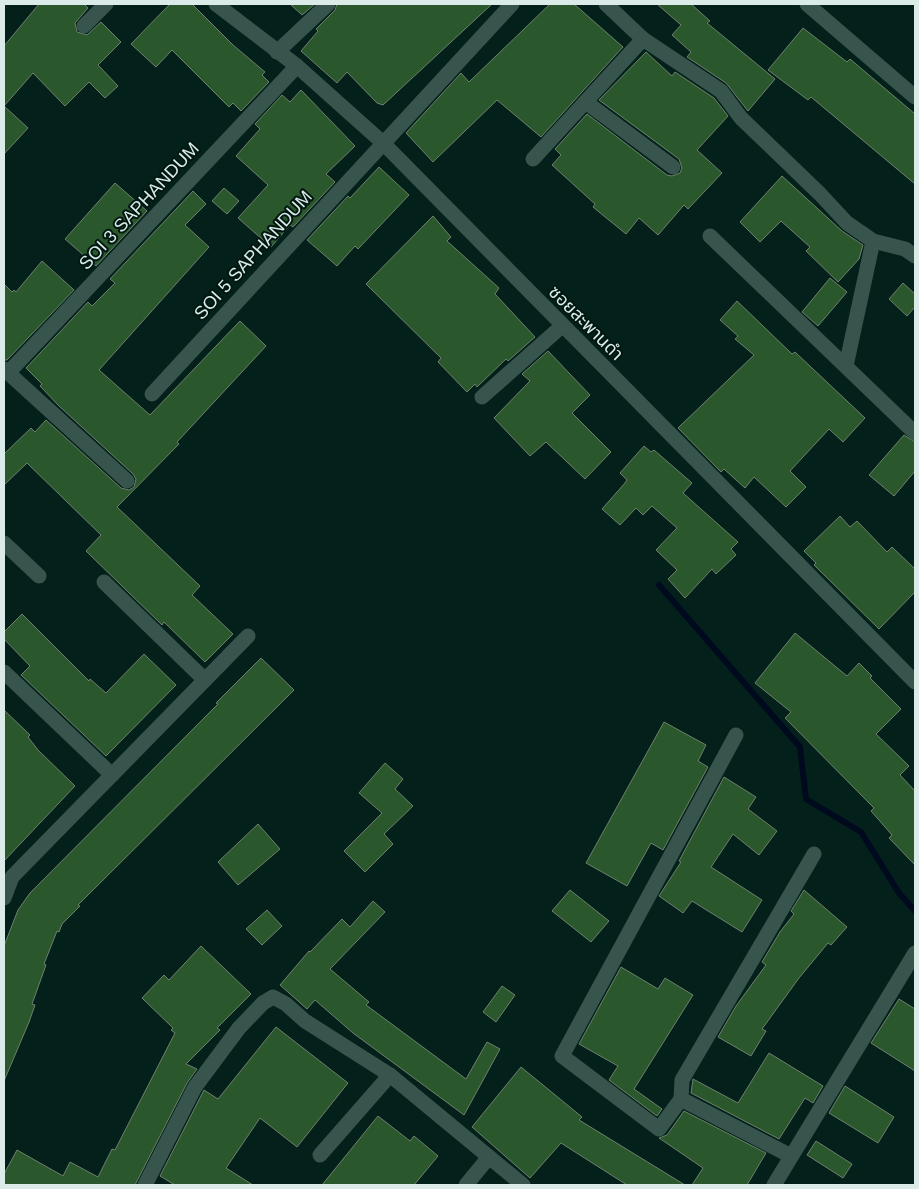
<svg xmlns="http://www.w3.org/2000/svg" width="919" height="1189" font-family="Helvetica,'Noto Sans Thai',sans-serif">
<style>
.lines{fill:none;stroke-linecap:round;stroke-linejoin:round}
.stream{stroke:#000a1e;stroke-width:6}
.building{fill:#2a572c;stroke:#6e816e}
.street{stroke:#37544d;stroke-width:15}
.labels{text-anchor:middle;dominant-baseline:central;stroke-width:4;stroke-linejoin:round;paint-order:stroke}
.street-label{font-size:18px;fill:#dbebe7;stroke:#001712}
</style>
<rect width="100%" height="100%" fill="#04201b"/>
<g class="lines">
<polyline class="stream" points="659,585 800,747 806,799 861,832 899,893 915,911"/>
</g>
<g class="building">
<polygon points="39,4 84,4 88,8 75,23 77,32 87,35 101,22 121,42 98,65 118,86 105,98 89,82 65,106 33,73 4,106 4,46"/>
<polygon points="170,4 192,4 233,45 265,72 262,75 269,82 241,111 233,103 229,107 172,50 156,67 131,44"/>
<polygon points="290,4 315,4 302,15"/>
<polygon points="337,4 492,4 383,105 377,103 347,72 337,83 301,51 318,31 316,29 335,10"/>
<polygon points="550,4 574,4 623,47 541,137 497,100 433,162 406,133 461,73 469,82"/>
<polygon points="657,4 691,4 710,21 707,23 775,79 748,111 726,83 687,57 691,52 672,35 681,25"/>
<polygon points="803,28 847,62 850,59 915,114 915,184 811,97 808,100 768,70"/>
<polygon points="646,52 672,76 675,72 714,98 728,116 697,150 722,173 688,209 684,205 658,235 639,218 626,234 593,207 595,204 552,165 561,155 555,149 587,114 667,175 672,176 680,173 682,168 679,159 599,100"/>
<polygon points="301,90 355,146 326,174 335,182 293,227 290,225 271,247 238,218 268,185 236,156 260,129 255,124 282,95 290,102"/>
<polygon points="4,106 28,128 4,154"/>
<polygon points="379,167 409,195 358,249 355,246 337,266 307,240 348,196 350,198"/>
<polygon points="782,176 842,231 863,245 859,259 838,282 806,251 810,247 781,221 760,242 740,222"/>
<polygon points="115,183 147,211 96,266 65,239"/>
<polygon points="224,188 239,201 227,214 212,201"/>
<polygon points="193,191 206,204 185,225 209,247 99,370 150,415 240,321 266,346 177,442 179,444 117,507 200,586 192,595 233,634 205,662 164,622 162,625 86,551 101,535 27,463 4,485 4,454 31,428 35,432 46,420 121,488 129,490 134,487 136,479 133,474 59,406 40,386 42,384 26,368 88,302 92,306 115,283 110,279"/>
<polygon points="433,216 451,237 447,241 499,288 495,294 535,337 508,361 506,359 477,387 475,384 467,392 438,362 441,358 366,284"/>
<polygon points="42,261 74,290 7,360 4,360 4,284 12,292 14,290 16,292"/>
<polygon points="830,278 847,292 818,326 802,312"/>
<polygon points="903,283 915,294 915,307 907,316 889,299"/>
<polygon points="737,301 792,354 795,352 865,418 843,442 829,429 790,471 806,487 786,507 754,477 745,488 724,469 721,472 678,428 754,355 735,339 738,336 720,320"/>
<polygon points="548,351 590,395 572,413 611,452 585,479 546,442 530,456 494,418 530,381 522,374"/>
<polygon points="904,435 915,442 915,471 894,496 869,475"/>
<polygon points="644,446 651,452 654,450 692,483 683,493 738,542 731,549 736,555 716,574 712,569 685,598 668,579 677,570 656,550 677,528 652,506 643,515 636,508 620,525 602,509 625,483 627,480 620,473"/>
<polygon points="840,516 850,527 857,521 887,552 892,547 915,569 915,592 879,629 814,565 816,563 804,551"/>
<polygon points="22,614 89,681 90,679 106,693 144,654 176,685 106,756 21,675 30,666 4,639 4,632"/>
<polygon points="795,633 847,676 859,663 872,676 870,678 901,709 876,734 909,766 900,775 915,791 915,865 889,838 892,835 871,811 874,808 785,718 791,712 755,683"/>
<polygon points="261,658 294,690 78,905 80,906 62,924 59,932 57,931 44,964 46,965 32,1004 35,1005 29,1022 4,1081 4,946 18,910 30,893 218,704 216,703"/>
<polygon points="4,710 30,735 28,737 38,750 75,786 4,861"/>
<polygon points="664,722 706,745 698,761 708,767 663,850 651,843 627,886 586,863"/>
<polygon points="385,763 403,779 395,789 413,806 384,834 393,844 365,872 344,851 382,813 359,793"/>
<polygon points="724,777 756,797 748,809 777,831 759,855 733,834 711,867 762,900 742,932 692,901 683,913 659,896 681,862 679,861"/>
<polygon points="258,824 280,849 238,885 218,862"/>
<polygon points="570,890 609,921 591,942 552,911"/>
<polygon points="804,890 847,927 831,945 828,943 799,978 762,1029 766,1031 751,1056 718,1037 736,1006 766,965 762,962 780,932 794,914 791,911"/>
<polygon points="373,901 385,912 330,969 369,1002 366,1005 466,1079 487,1042 500,1049 464,1115 353,1033 315,1000 307,1009 280,985 309,951 310,952 342,919 350,927"/>
<polygon points="267,910 282,926 262,945 246,929"/>
<polygon points="201,946 251,994 217,1028 220,1030 186,1064 197,1069 187,1083 135,1185 4,1185 4,1174 17,1150 63,1176 70,1162 98,1177 112,1149 115,1150 175,1033 171,1030 173,1028 142,998 164,975 169,980"/>
<polygon points="621,967 658,989 665,978 693,995 634,1089 662,1109 657,1116 609,1080 618,1066 579,1044"/>
<polygon points="502,986 515,995 496,1022 483,1012"/>
<polygon points="899,999 915,1009 915,1071 871,1043"/>
<polygon points="276,1027 348,1083 297,1147 260,1118 226,1168 253,1185 175,1185 160,1176 204,1090 218,1099"/>
<polygon points="769,1053 823,1086 813,1103 805,1098 779,1139 691,1093 693,1079 738,1103"/>
<polygon points="521,1067 582,1117 579,1120 685,1185 627,1185 561,1143 530,1178 472,1127"/>
<polygon points="845,1086 894,1117 878,1143 829,1113"/>
<polygon points="684,1111 766,1153 747,1185 692,1185 703,1168 659,1138 667,1135"/>
<polygon points="378,1116 410,1141 414,1136 438,1156 414,1185 322,1185"/>
<polygon points="816,1141 852,1164 843,1178 807,1155"/>
</g>
<g class="lines">
<g class="street">
<polyline points="216,4 297,66 382,142 915,682"/>
<polyline points="807,4 915,97"/>
<polyline points="84,26 106,4"/>
<polyline points="643,39 721,91 741,118 820,194 847,223 873,241 905,249 915,256"/>
<polyline points="277,52 328,4"/>
<polyline points="587,103 673,167"/>
<polyline points="533,159 643,39 606,4"/>
<polyline points="710,236 915,433"/>
<polyline points="846,366 873,241"/>
<polyline points="4,369 127,481"/>
<polyline points="8,373 297,66"/>
<polyline points="152,394 512,4"/>
<polyline points="482,397 562,326"/>
<polyline points="4,543 39,576"/>
<polyline points="104,582 205,680"/>
<polyline points="4,672 112,775"/>
<polyline points="736,735 562,1056 659,1129 681,1099 682,1080 814,854"/>
<polyline points="4,898 12,877 248,636"/>
<polyline points="681,1099 791,1156"/>
<polyline points="320,1155 390,1075"/>
<polyline points="145,1185 195,1087 239,1028 263,1003 273,997 286,1004 305,1021 390,1075 523,1185"/>
<polyline points="466,1185 489,1157"/>
<polyline points="774,1185 915,953"/>
</g>
</g>
<g class="labels">
<g class="street-label">
<text transform="translate(139 206) rotate(-47)">SOI 3 SAPHANDUM</text>
<text transform="translate(253 255) rotate(-48)">SOI 5 SAPHANDUM</text>
<text transform="translate(586 323) rotate(45)">ซอยสะพานดำ</text>
</g>
</g>
<rect width="919" height="1189" fill="none" stroke="#dbebe7" stroke-width="10"/>
</svg>
